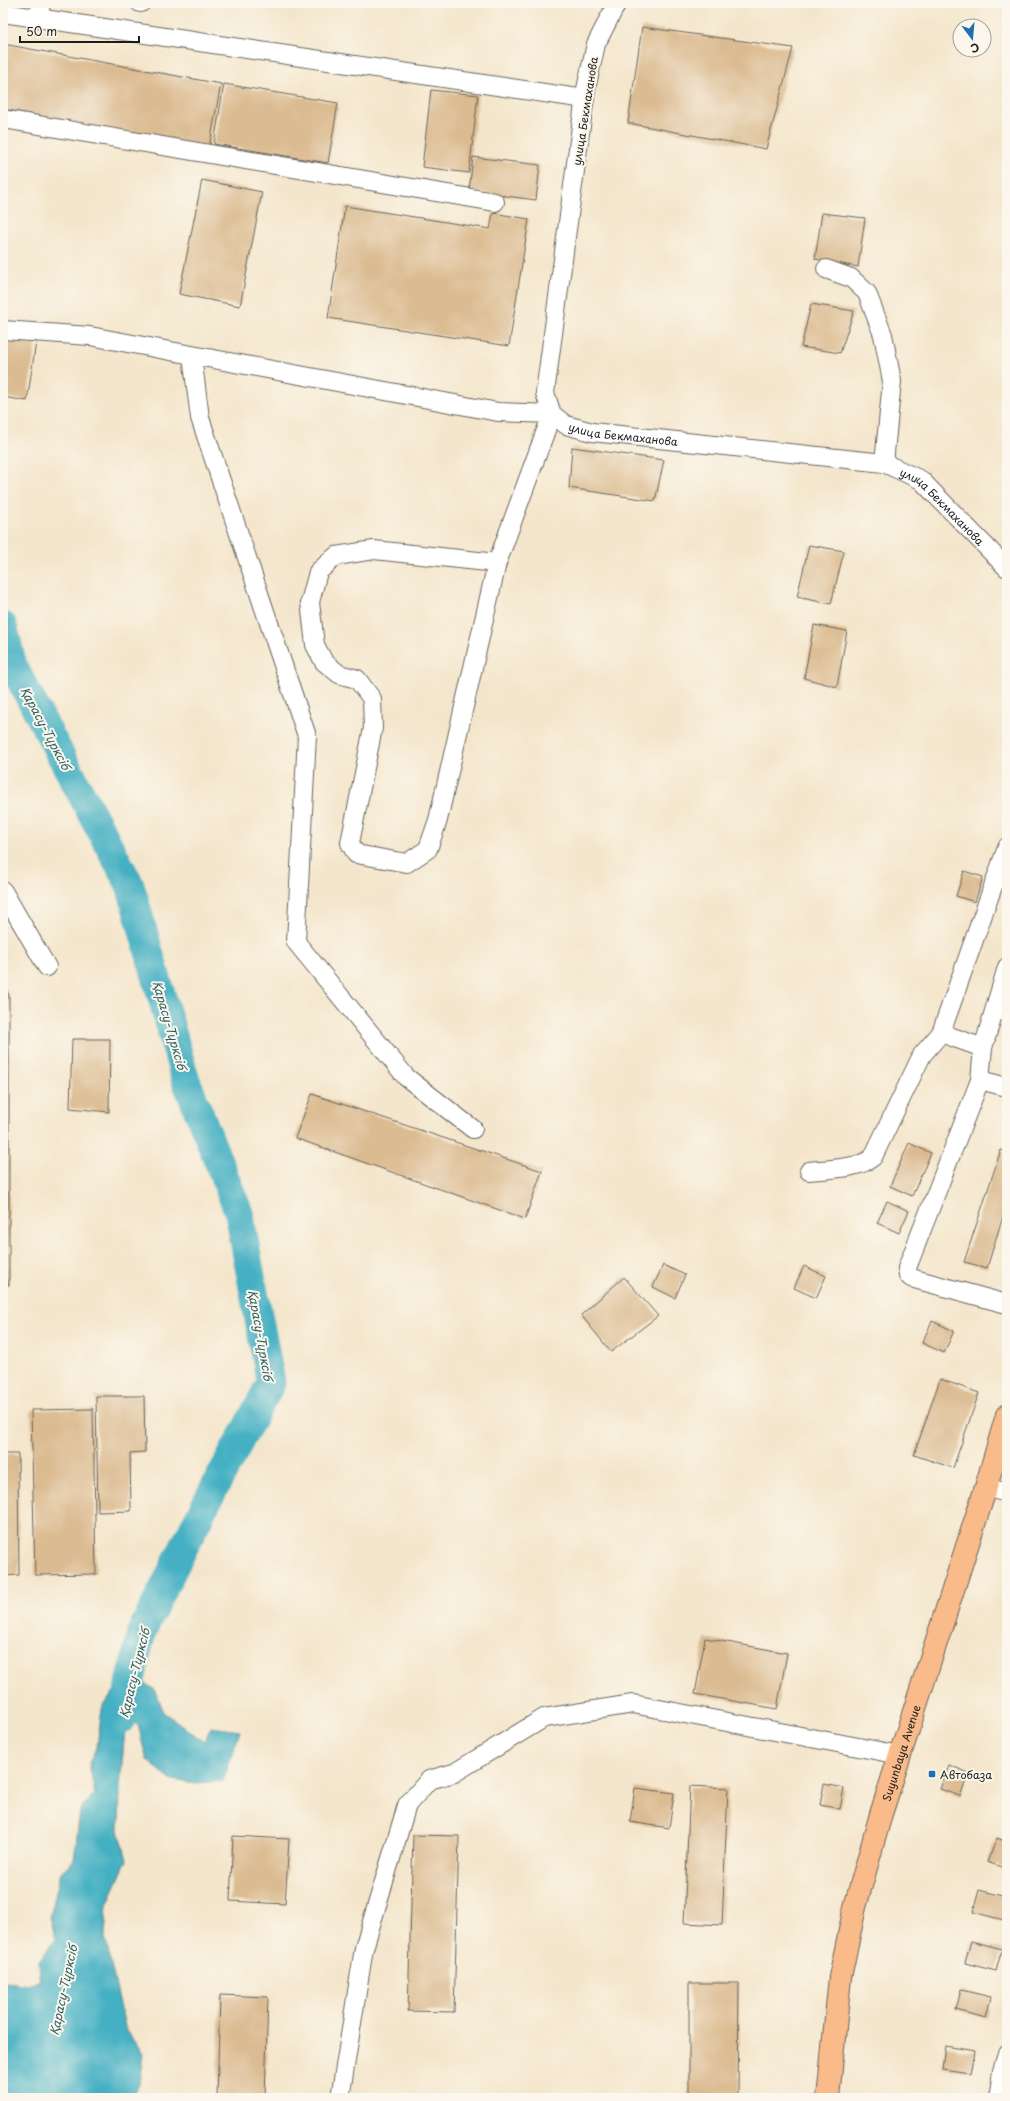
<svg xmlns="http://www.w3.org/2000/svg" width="1010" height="2101" font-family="'Playpen Sans',sans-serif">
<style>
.water{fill:#45b0c3;stroke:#306670}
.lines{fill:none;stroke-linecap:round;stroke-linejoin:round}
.river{stroke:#45b0c3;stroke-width:29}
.building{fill:#dbbb91}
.minor-casing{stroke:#68635a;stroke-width:20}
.major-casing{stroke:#68635a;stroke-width:24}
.minor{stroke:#fff;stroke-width:18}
.major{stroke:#fabb8b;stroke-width:22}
.poi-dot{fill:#1f6fb2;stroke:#fbf7ec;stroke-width:1.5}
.labels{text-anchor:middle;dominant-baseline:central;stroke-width:4;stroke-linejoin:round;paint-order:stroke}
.street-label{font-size:11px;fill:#1c1c1c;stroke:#fbf7ec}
.poi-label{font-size:11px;fill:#1c1c1c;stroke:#fbf7ec;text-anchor:start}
.water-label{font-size:12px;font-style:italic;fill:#2e5f67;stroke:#fbf7ec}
</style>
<rect width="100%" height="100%" fill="#fbf7ec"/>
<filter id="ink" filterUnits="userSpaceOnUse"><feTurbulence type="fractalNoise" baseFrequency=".025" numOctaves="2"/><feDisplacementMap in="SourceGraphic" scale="8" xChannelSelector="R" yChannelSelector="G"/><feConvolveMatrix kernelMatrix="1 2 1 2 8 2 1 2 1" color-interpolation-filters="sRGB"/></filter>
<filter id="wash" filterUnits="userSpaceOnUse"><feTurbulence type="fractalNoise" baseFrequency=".012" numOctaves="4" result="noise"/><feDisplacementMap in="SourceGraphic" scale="16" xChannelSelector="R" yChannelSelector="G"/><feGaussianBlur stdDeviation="0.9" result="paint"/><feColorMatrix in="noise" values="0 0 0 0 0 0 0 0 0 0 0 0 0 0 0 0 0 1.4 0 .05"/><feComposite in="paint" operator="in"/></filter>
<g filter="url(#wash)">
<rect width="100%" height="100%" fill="#f4e6cc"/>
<polygon class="water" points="136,1678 154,1689 164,1712 204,1742 211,1727 240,1731 223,1781 198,1783 171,1780 147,1760 138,1725 131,1720 125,1729 120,1787 119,1830 127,1860 107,1905 105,1938 126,2031 143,2053 139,2084 133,2098 3,2098 3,1986 4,1982 26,1984 40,1980 39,1960 56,1939 50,1917 61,1872 74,1860 80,1810 95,1794 89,1763 97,1746 102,1709 114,1691"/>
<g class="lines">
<polyline class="river" points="3,626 13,666 130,885 185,1078 239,1213 271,1383 204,1507 142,1631 122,1719"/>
</g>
<g id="blocks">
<g class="building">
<polygon points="642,27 793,48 766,149 628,123"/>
<polygon points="3,44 221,84 209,148 3,109"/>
<polygon points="224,84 338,103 328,163 214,144"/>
<polygon points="431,90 478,95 469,173 422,167"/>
<polygon points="473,157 540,165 536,200 469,191"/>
<polygon points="202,180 262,192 240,306 179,294"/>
<polygon points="345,206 490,229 493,213 529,219 509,346 328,318"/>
<polygon points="822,213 865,218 858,267 815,259"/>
<polygon points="811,304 854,311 840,353 801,347"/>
<polygon points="3,336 36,342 27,401 3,397"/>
<polygon points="572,447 664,460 655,501 569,488"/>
<polygon points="809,545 844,551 831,604 797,597"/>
<polygon points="814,625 847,631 837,687 804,678"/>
<polygon points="964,871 983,877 975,902 956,896"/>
<polygon points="3,982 9,996 9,1285 3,1285"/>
<polygon points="72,1039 110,1039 109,1112 70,1108"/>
<polygon points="312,1094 542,1171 525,1219 295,1138"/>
<polygon points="909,1143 931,1153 912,1196 890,1186"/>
<polygon points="1001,1150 1007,1151 1007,1203 987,1268 964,1262"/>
<polygon points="887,1201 909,1211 899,1233 877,1223"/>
<polygon points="663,1265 685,1275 675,1298 653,1287"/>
<polygon points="804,1266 826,1276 816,1298 794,1288"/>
<polygon points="624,1277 658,1316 611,1352 581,1315"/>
<polygon points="932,1321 954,1331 944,1353 922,1343"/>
<polygon points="940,1379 979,1393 953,1468 914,1455"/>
<polygon points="96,1396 144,1396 145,1452 130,1453 131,1511 98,1512"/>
<polygon points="93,1409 96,1574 35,1575 31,1410"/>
<polygon points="3,1454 18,1454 19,1575 3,1576"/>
<polygon points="705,1638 787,1653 777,1709 695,1694"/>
<polygon points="949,1765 969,1773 960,1796 940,1789"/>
<polygon points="824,1784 844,1788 840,1809 820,1805"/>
<polygon points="690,1786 728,1788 722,1925 684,1923"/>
<polygon points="635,1788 674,1793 669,1828 630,1822"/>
<polygon points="1007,1805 1007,1818 1003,1817"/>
<polygon points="413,1835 459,1836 454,2012 408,2011"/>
<polygon points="233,1836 289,1839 285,1904 230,1901"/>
<polygon points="997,1838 1007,1842 1007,1869 987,1862"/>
<polygon points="979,1890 1007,1897 1007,1921 973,1912"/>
<polygon points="971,1941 1002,1949 996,1971 965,1963"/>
<polygon points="689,1983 739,1983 738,2096 689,2096"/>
<polygon points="961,1990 991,1997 986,2018 956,2010"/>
<polygon points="220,1995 268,1997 265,2098 217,2098"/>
<polygon points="945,2046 975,2051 971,2073 942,2069"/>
</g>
</g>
</g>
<g filter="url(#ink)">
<use href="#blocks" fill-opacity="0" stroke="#68635a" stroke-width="1"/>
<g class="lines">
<g class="minor-casing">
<g id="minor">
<polyline points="140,3 141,3"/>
<path id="s1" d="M 617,3 L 596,44 L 586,89 L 545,393 L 552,414 L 566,425 L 592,432 L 884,463 L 921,480 L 1007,568"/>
<polyline points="3,13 585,99"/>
<polyline points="39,19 41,3"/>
<polyline points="3,119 495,202"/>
<polyline points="826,269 851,278 867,293 883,335 892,381 884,463"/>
<polyline points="3,330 90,336 498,412 552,414 497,563 438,820 428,849 407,863 356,854 350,843 373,728 372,699 357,679 339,674 324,662 315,645 310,602 318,572 336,556 374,550 497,563"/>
<polyline points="192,356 200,418 307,736 296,942 406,1077 473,1129"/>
<polyline points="3,891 47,967"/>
<polyline points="1007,967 983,1048 980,1080 1007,1087"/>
<polyline points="941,1033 1007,847"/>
<polyline points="980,1080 907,1268 908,1275 911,1278 1007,1304"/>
<path d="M 809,1171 C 827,1169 860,1169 873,1157 L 922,1055 L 941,1033 L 983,1048"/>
<polyline points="986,1487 1007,1493"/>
<polyline points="340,2098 364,1948 407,1805 429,1780 454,1773 544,1718 633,1704 900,1755"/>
<polyline points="998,2098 1002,2072 1007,2053"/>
</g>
</g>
<g class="major-casing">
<g id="major">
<path id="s2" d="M 828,2098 L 840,1977 L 855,1907 L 881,1814 L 986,1487 L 1007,1415"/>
</g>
</g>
<use href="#minor" class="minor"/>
<use href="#major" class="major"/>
</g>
</g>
<rect class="poi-dot" x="928" y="1770" width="8" height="8" rx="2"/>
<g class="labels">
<g class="street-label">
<text transform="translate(585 111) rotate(-81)">улица Бекмаханова</text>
<text stroke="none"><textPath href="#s1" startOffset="497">улица Бекмаханова</textPath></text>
<text stroke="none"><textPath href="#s1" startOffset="833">улица Бекмаханова</textPath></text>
<text stroke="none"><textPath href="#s2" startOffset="354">Suyunbaya Avenue</textPath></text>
</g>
<g class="poi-label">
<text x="940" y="1774">Автобаза</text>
</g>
<g class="water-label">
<text transform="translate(46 728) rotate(62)">Қарасу-Түрксіб</text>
<text transform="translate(170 1025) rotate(74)">Қарасу-Түрксіб</text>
<text transform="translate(261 1335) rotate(80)">Қарасу-Түрксіб</text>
<text transform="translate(134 1673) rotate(-76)">Қарасу-Түрксіб</text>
<text transform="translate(63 1990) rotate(-78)">Қарасу-Түрксіб</text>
</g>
</g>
<rect width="1010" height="2101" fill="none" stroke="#fbf7ec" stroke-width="16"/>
<g transform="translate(972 38) rotate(164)"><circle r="19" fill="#fbf7ec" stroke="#a29f99"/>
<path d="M0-3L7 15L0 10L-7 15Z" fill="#1f6fb2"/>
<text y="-6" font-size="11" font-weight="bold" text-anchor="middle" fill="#1c1c1c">С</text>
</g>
<path d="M20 36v6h119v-6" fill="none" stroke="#1c1c1c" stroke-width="2"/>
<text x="26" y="36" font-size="12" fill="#1c1c1c" stroke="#fbf7ec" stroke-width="3" paint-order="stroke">50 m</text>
</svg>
